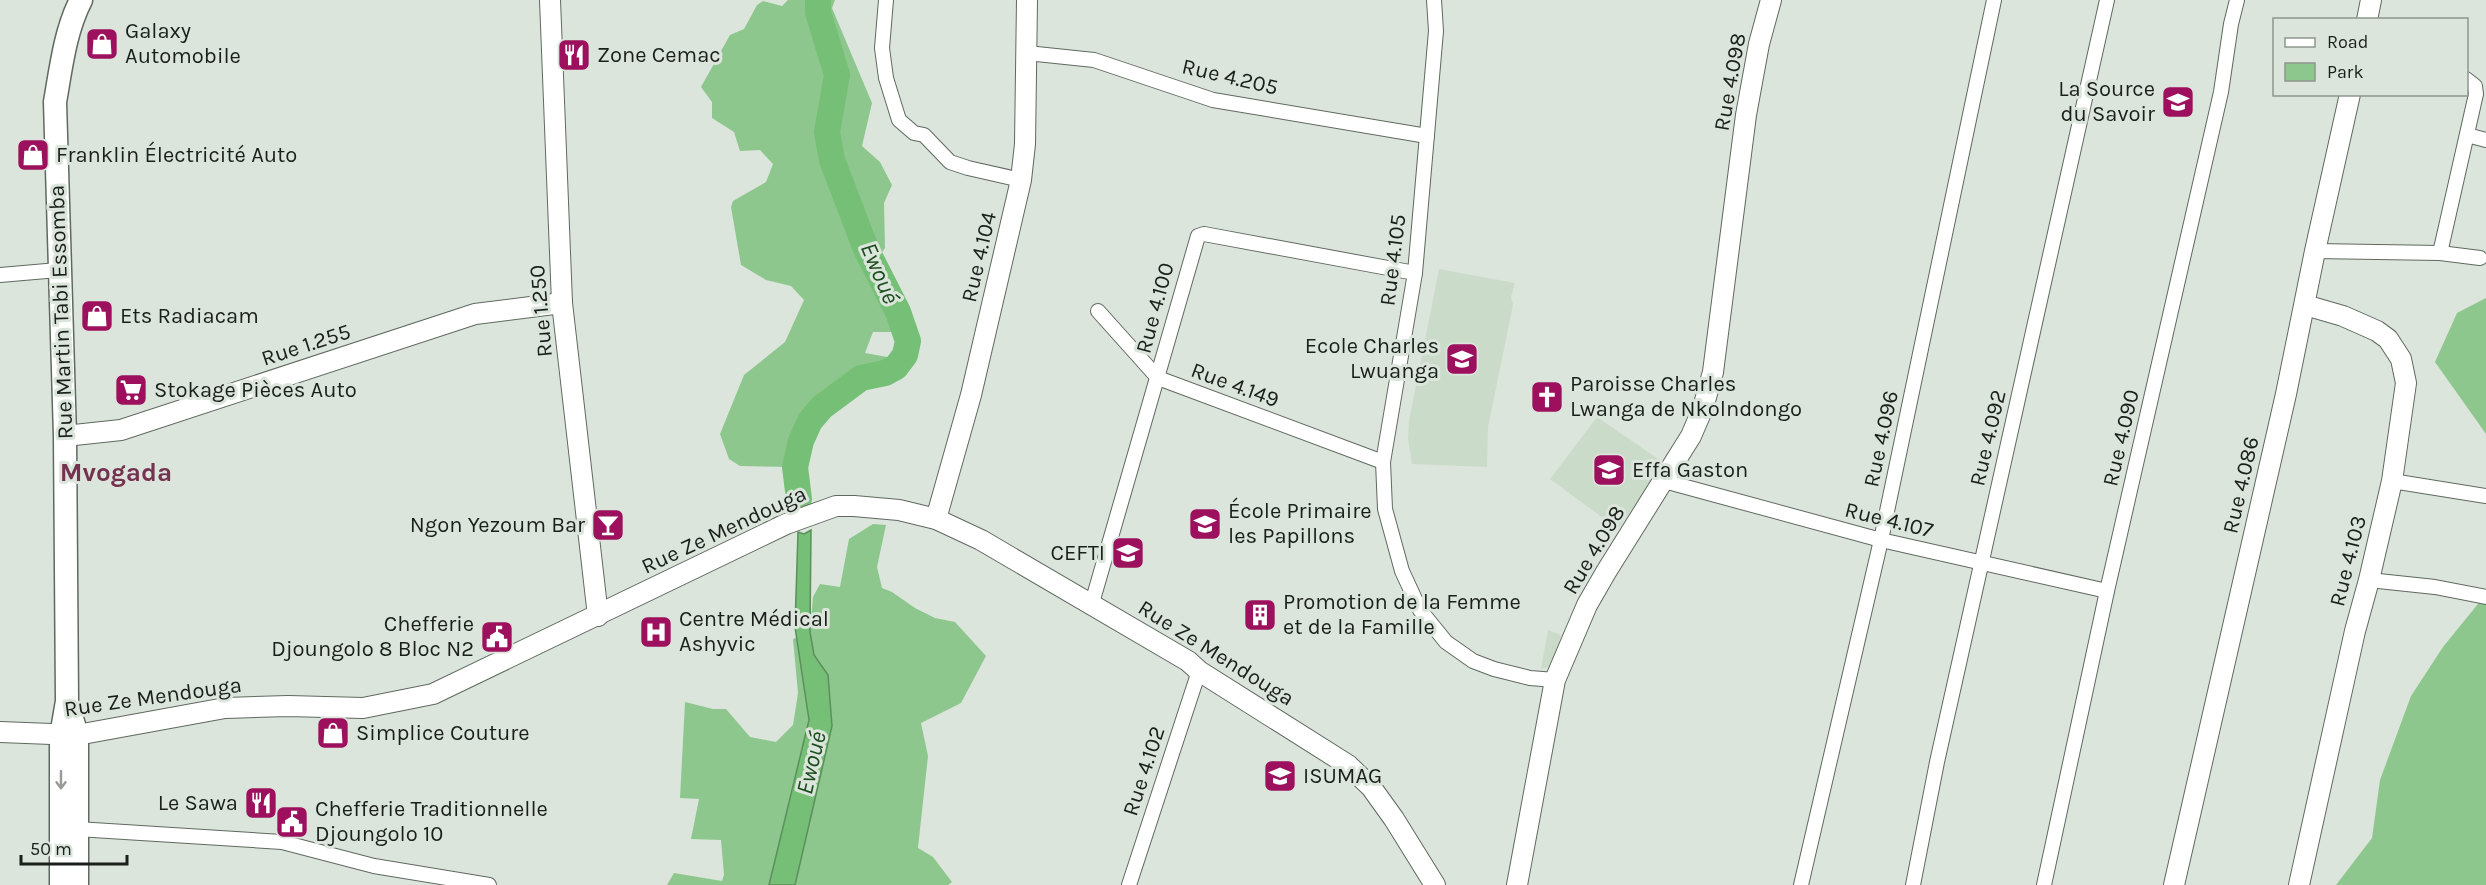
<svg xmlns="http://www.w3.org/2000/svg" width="2486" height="885" font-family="Karla,sans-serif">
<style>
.built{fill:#cbdbca}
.green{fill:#8ec78e}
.water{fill:#76bf76;stroke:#5b8f5b;stroke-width:1.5}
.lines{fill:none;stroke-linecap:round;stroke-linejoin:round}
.river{stroke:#76bf76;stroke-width:26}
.street-casing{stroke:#606960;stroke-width:16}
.secondary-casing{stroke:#606960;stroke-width:22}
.primary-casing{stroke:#606960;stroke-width:25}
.street{stroke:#fff;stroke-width:14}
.secondary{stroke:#fff;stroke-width:20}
.primary{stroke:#fff;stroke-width:22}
.oneway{stroke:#989a98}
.labels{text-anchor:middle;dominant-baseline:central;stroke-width:6;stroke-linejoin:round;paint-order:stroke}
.poi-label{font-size:22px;fill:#1b1f1b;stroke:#dbe5db;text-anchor:start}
.street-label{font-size:22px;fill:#1b1f1b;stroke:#dbe5db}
.water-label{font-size:24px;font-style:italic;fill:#1a4c1d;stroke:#dbe5db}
.quarter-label{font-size:26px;font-weight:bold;fill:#753250;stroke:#dbe5db}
</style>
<rect width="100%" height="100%" fill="#dbe5db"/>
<g class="built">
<polygon points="1439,269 1515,283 1511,297 1513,305 1488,427 1487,467 1412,464 1408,439 1409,421"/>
<polygon points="1597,417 1664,463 1618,529 1550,479"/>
<polygon points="1548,630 1561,635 1552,666 1541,669"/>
</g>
<g class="green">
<polygon points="788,0 835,0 832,8 872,103 862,146 880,162 892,185 884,203 885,248 873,265 871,277 892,332 873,332 865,353 893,358 891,368 851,379 811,415 799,438 793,467 740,466 729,459 720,434 744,375 785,342 804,300 791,286 766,280 741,265 731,207 733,201 766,182 773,164 760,150 740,151 734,132 712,118 712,102 701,87 730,35 744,29 757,5 763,1 782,6"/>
<polygon points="2486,298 2486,434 2435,362 2457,313"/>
<polygon points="873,524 886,525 877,567 882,588 892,592 915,608 935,618 955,622 986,656 961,703 921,723 928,756 918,848 933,857 952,882 948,885 667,885 674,873 722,881 724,875 721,840 691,839 699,799 680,798 685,702 713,709 726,709 750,737 776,742 793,725 798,693 793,639 810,632 813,597 820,584 840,587 849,539"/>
<polygon points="2486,594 2486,885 2336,885 2372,838 2380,780 2411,696 2443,647"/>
</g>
<polygon class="water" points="811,530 810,632 814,655 828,675 832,726 795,885 769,885 809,720 795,627 798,532 804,534"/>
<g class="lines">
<polyline class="river" points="799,499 795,467 801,441 810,421 822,407 861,378 885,373 896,367 905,355 908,341 898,312 866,249 832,160 827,132 837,75 818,12 818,0"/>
<g class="street-casing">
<g id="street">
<polyline points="886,0 882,48 886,78 899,120 914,133 924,135 950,162 968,168 1021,180"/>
<polyline points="1434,0 1436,31 1415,273 1383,462 1385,509 1402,571 1420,610 1446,642 1473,661 1494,669 1530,678 1555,680"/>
<polyline points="1027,53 1094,60 1213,100 1427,136"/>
<polyline points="2467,135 2486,140"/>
<polyline points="2315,251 2440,253 2476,94 2475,86 2466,79"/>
<polyline points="2440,253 2480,258"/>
<polyline points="0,275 58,270"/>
<polyline points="1098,311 1158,378 1383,462"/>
<polyline points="1664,481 1881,540 2107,591"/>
<polyline points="2392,481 2486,496"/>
<polyline points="2369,580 2435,587 2486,597"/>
<polyline points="1092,603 1198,236 1204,234 1415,273"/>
<polyline points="77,829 282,842 374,866 489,885"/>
<polyline points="1129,885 1199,671"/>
<polyline points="1801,885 1881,540 1994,0"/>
<polyline points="1913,885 1937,762 2107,0"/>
<polyline points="2044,885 2107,591 2221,92 2231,24 2237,0"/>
</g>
</g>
<g class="secondary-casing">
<g id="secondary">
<polyline points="550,0 562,303 598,616"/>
<polyline points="2367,20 2371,0"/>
<polyline points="65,436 121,430 475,314 562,303"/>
<polyline points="936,519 971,395 1021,180 1025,144 1027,0"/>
<polyline points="0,732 77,735 225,708 288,706 363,708 433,694 786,524 836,506 854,506 899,510 936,519 981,540 1188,661 1199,671 1348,765 1371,787 1394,819 1435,885"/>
<polyline points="1517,885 1555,680 1587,605 1606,572 1691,436 1703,408 1713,372 1746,115 1759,44 1771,0"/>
<polyline points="2174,885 2286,394 2315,251 2350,94"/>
<polyline points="2299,885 2355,631 2369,580 2392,481 2406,383 2401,359 2388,339 2377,331 2343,316 2305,305"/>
</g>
</g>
<g class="primary-casing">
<g id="primary">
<polyline points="68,705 77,735 77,885"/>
<path d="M 61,885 L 61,736 L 67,701 L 65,436 L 55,102 C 61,68 65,31 81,0"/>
</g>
</g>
<use href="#street" class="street"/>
<use href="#secondary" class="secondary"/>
<use href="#primary" class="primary"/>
</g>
<defs><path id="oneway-shaft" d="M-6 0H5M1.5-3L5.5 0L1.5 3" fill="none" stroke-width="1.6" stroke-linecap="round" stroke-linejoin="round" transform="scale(1.5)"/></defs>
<use class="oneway" href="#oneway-shaft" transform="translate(61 780) rotate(90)"/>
<defs>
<g id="shop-square" transform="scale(1.725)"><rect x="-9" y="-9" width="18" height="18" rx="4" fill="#9c105e" stroke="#dbe5db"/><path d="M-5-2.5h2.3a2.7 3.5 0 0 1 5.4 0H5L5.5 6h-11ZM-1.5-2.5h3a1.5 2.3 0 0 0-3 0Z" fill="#fff"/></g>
<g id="restaurant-square" transform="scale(1.725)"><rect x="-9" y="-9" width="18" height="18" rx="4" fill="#9c105e" stroke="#dbe5db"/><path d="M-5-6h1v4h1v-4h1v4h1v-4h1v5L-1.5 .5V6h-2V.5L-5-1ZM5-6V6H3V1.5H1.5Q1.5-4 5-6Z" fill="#fff"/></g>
<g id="school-square" transform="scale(1.725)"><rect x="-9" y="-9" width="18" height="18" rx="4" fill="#9c105e" stroke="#dbe5db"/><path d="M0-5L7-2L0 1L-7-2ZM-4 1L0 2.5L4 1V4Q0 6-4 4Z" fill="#fff"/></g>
<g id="supermarket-square" transform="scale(1.725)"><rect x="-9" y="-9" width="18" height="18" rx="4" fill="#9c105e" stroke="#dbe5db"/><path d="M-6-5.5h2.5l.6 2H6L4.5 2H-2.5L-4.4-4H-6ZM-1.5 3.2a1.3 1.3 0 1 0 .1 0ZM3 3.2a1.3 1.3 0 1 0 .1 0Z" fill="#fff"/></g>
<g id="church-square" transform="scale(1.725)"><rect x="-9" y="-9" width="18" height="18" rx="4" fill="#9c105e" stroke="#dbe5db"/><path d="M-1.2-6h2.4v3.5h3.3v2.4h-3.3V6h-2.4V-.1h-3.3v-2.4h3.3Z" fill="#fff"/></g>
<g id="bar-square" transform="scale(1.725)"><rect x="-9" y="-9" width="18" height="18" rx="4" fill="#9c105e" stroke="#dbe5db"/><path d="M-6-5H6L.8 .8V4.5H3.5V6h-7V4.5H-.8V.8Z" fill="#fff"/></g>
<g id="building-square" transform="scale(1.725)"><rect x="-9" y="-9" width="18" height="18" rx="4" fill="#9c105e" stroke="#dbe5db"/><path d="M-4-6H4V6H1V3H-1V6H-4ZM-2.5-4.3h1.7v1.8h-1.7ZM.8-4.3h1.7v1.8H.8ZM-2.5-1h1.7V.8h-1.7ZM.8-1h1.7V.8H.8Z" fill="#fff"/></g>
<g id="hospital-square" transform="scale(1.725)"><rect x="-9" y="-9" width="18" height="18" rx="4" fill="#9c105e" stroke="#dbe5db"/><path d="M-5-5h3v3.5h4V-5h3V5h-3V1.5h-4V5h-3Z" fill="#fff"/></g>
<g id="civic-square" transform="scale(1.725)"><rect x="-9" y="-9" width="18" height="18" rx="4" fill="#9c105e" stroke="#dbe5db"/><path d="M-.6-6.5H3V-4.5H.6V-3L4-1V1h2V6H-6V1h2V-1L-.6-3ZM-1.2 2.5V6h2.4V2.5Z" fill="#fff"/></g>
</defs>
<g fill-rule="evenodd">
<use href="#shop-square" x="102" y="44"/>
<use href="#restaurant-square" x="574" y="55"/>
<use href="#school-square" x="2178" y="102"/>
<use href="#shop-square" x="33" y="155"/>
<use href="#shop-square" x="97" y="316"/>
<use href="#school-square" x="1462" y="359"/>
<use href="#supermarket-square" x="131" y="390"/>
<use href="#church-square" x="1547" y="397"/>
<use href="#school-square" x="1609" y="470"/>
<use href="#school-square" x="1205" y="524"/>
<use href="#bar-square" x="608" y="525"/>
<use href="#school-square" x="1128" y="553"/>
<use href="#building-square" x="1260" y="615"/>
<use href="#hospital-square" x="656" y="632"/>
<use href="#civic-square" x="497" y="637"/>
<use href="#shop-square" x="333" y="733"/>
<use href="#school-square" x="1280" y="776"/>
<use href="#restaurant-square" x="261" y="803"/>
<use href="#civic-square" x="292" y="822"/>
</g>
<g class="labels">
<g class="poi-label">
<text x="125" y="31">Galaxy<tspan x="125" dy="25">Automobile</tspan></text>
<text x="597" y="55">Zone Cemac</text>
<text x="2155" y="89" text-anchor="end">La Source<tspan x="2155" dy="25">du Savoir</tspan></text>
<text x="56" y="155">Franklin Électricité Auto</text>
<text x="120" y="316">Ets Radiacam</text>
<text x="1439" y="346" text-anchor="end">Ecole Charles<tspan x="1439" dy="25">Lwuanga</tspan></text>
<text x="1570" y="384">Paroisse Charles<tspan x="1570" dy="25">Lwanga de Nkolndongo</tspan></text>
<text x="154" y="390">Stokage Pièces Auto</text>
<text x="1632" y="470">Effa Gaston</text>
<text x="1228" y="511">École Primaire<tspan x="1228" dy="25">les Papillons</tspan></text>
<text x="585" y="525" text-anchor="end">Ngon Yezoum Bar</text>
<text x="1105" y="553" text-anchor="end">CEFTI</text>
<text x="1283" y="602">Promotion de la Femme<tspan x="1283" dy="25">et de la Famille</tspan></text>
<text x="679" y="619">Centre Médical<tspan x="679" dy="25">Ashyvic</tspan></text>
<text x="474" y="624" text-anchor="end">Chefferie<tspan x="474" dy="25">Djoungolo 8 Bloc N2</tspan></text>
<text x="356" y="733">Simplice Couture</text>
<text x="1303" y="776">ISUMAG</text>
<text x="238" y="803" text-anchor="end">Le Sawa</text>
<text x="315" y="809">Chefferie Traditionnelle<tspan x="315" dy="25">Djoungolo 10</tspan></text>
</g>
<g class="street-label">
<text transform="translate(1230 77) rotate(13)">Rue 4.205</text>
<text transform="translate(1730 82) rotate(-80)">Rue 4.098</text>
<text transform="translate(979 257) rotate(-77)">Rue 4.104</text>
<text transform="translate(1393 260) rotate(-83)">Rue 4.105</text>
<text transform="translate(1155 308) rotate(-75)">Rue 4.100</text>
<text transform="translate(541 311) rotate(-95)">Rue 1.250</text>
<text transform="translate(61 312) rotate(-92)">Rue Martin Tabi Essomba</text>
<text transform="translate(306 345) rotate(-18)">Rue 1.255</text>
<text transform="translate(1235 385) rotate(20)">Rue 4.149</text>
<text transform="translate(1988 438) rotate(-77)">Rue 4.092</text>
<text transform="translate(2121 438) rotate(-77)">Rue 4.090</text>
<text transform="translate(1881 439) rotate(-78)">Rue 4.096</text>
<text transform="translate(2241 485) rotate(-77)">Rue 4.086</text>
<text transform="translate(1889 520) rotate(14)">Rue 4.107</text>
<text transform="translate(724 530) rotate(-25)">Rue Ze Mendouga</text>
<text transform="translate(1594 550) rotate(-59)">Rue 4.098</text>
<text transform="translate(2348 561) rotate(-76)">Rue 4.103</text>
<text transform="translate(1216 653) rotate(32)">Rue Ze Mendouga</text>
<text transform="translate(153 697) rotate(-8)">Rue Ze Mendouga</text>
<text transform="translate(1144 771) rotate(-72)">Rue 4.102</text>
</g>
<g class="water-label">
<text transform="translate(880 273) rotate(67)">Ewoué</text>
<text transform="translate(811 763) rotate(-77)">Ewoué</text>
</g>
<g class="quarter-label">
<text x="116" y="472">Mvogada</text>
</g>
</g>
<rect x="2273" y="18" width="195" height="78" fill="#dbe5db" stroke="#8e968e" stroke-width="1.5"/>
<rect x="2285" y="38" width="30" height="9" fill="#ffffff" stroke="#8e968e" stroke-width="1.5"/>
<text x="2327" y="48" font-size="18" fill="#1b1f1b">Road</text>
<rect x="2285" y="63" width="30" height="18" fill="#8ec78e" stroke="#8e968e" stroke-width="1.5"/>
<text x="2327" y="78" font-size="18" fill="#1b1f1b">Park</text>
<path d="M21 855v9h106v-9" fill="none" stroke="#1b1f1b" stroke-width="3"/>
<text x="30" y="855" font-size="18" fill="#1b1f1b" stroke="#dbe5db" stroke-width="4.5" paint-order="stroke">50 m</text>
</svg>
